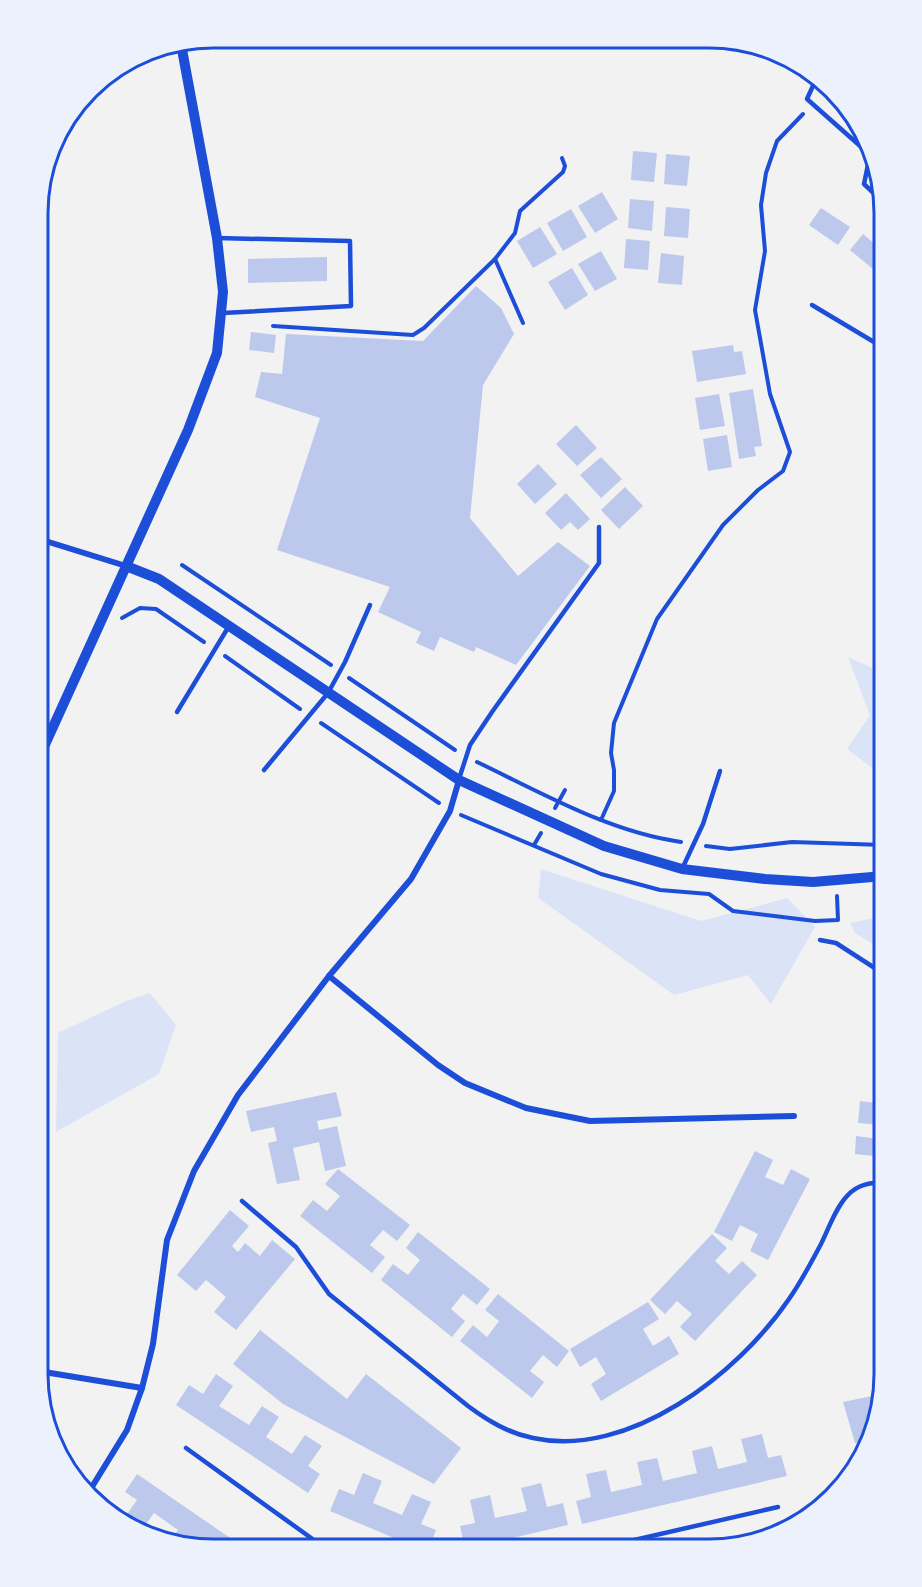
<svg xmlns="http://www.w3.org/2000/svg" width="922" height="1587" font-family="'Sofia Sans Condensed',sans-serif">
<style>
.green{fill:#dbe4f7}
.building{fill:#bdc9ec}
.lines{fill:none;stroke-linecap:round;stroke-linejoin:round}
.path{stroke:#1d4ed8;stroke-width:4}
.service{stroke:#1d4ed8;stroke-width:4.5}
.minor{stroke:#1d4ed8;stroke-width:6}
.tertiary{stroke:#1d4ed8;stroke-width:10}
.rim{fill:none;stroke:#1d4ed8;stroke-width:3}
</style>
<rect width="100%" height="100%" fill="#f2f2f2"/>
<g class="green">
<polygon points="848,657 884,673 884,777 847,749 870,715"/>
<polygon points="541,869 701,921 787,898 815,927 771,1004 748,975 674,995 538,898"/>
<polygon points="884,916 884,951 855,933 850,923"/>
<polygon points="150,993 176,1025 159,1074 56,1132 58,1033 126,1001"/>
</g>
<g class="building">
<polygon points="633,151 657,153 654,182 631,180"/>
<polygon points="666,154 690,156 687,186 664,184"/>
<polygon points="602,192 618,219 595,233 578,206"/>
<polygon points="630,199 654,201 652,231 628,228"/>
<polygon points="666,207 690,209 688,238 664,236"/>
<polygon points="821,208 850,227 838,245 809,225"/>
<polygon points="571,209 587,237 563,251 547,223"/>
<polygon points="540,227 557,254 533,268 517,241"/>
<polygon points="863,234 884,252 884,257 874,270 850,250"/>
<polygon points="626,239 650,241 648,270 624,268"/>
<polygon points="601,251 617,279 595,291 578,264"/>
<polygon points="661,253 684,256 682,285 658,283"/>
<polygon points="327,257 327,281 248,283 248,259"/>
<polygon points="572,268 588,295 565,310 548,282"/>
<polygon points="476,286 501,308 514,334 483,385 470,518 518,576 558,542 590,566 516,665 476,647 474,652 440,637 434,651 416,643 421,632 378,612 390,587 277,550 320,418 255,397 261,372 282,374 286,334 423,341"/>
<polygon points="251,332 276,335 274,353 249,350"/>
<polygon points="733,345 734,352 742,351 746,374 697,382 692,351"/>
<polygon points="753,389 762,446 754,447 756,456 739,459 729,393"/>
<polygon points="719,394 725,426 700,430 695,398"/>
<polygon points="576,425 597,448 577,466 556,444"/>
<polygon points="727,435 732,467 708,471 703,439"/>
<polygon points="601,457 622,479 601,498 580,475"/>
<polygon points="538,464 557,484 535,504 517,484"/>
<polygon points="625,487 643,506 619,529 601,510"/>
<polygon points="566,493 590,519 578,530 570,522 561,530 545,513"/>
<polygon points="336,1092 342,1116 317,1121 319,1130 337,1126 346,1166 325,1171 319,1142 293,1148 300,1180 277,1184 268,1143 277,1141 274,1127 251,1132 246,1111"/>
<polygon points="860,1101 884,1104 884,1157 855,1154 856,1136 879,1139 881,1125 858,1123"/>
<polygon points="755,1151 773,1160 765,1177 783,1185 791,1169 810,1179 768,1260 750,1251 758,1234 740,1225 732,1241 714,1232"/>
<polygon points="338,1169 410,1225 397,1241 383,1230 370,1245 385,1257 372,1273 300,1216 313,1200 327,1211 340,1196 325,1184"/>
<polygon points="230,1210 249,1226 232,1246 238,1252 245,1243 260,1256 272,1240 295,1259 236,1330 214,1312 226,1297 206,1280 196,1291 177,1275"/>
<polygon points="418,1232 490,1289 477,1305 463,1294 451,1309 465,1321 452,1337 381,1280 393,1264 408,1275 420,1260 406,1248"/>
<polygon points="712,1234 727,1248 715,1261 729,1274 742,1261 757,1275 695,1341 680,1327 692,1314 677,1301 665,1314 650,1300"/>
<polygon points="878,1293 884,1294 884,1313 876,1313"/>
<polygon points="498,1294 569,1351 557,1367 543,1355 530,1371 544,1382 532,1398 460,1341 473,1325 487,1337 499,1321 485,1310"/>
<polygon points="648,1302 659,1319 643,1329 653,1346 669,1336 679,1354 601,1401 591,1384 606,1374 596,1357 580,1367 570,1349"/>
<polygon points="260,1330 347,1399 366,1374 461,1448 434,1484 283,1404 233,1364"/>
<polygon points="216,1374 233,1386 219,1406 249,1425 262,1406 279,1417 266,1437 292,1454 305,1435 322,1446 308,1466 320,1474 308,1493 176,1405 189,1385 203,1394"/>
<polygon points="877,1395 879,1398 863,1442 855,1443 843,1402"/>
<polygon points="762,1434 768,1458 781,1455 787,1476 582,1524 576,1501 591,1497 586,1474 606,1470 611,1492 642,1485 637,1462 657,1458 663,1481 697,1473 692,1451 712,1446 718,1469 747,1462 741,1439"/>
<polygon points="363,1473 382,1481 373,1503 402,1515 412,1494 431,1502 421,1524 436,1530 429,1549 420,1549 330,1511 339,1489 354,1495"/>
<polygon points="137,1474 220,1531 245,1548 204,1548 195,1542 190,1548 171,1540 178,1530 154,1513 143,1528 123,1520 137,1500 125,1492"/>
<polygon points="541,1483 547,1507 563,1503 568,1525 465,1549 460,1526 475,1523 470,1500 490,1495 495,1518 527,1511 521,1488"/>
</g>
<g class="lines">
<g class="path">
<polyline points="495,259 523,323"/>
<polyline points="273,326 413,335 424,328 495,259 515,233 520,211 563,172 565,166 562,158"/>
<polyline points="182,565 331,665"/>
<polyline points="122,618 140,608 156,609 204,642"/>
<polyline points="225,656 300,709"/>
<polyline points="349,678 455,750"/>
<polyline points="321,723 439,803"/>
<path d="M 477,762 C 542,793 609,832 681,842"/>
<polyline points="555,808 565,790"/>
<polyline points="461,815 601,874 660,890 709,894 733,911 815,921 838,920 837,896"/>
<polyline points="601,820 614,791 614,770 611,753 614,723 657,619 723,525 758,490 783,471 790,452 770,394 755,310 765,251 761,205 766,173 777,141 803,114"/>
<polyline points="534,845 541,833"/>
<polyline points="706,846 730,849 792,842 884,845"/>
</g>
<g class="service">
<polyline points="817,77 807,99 876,160"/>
<polyline points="870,155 864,184 882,201"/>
<polyline points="217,238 350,241 351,306 223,313"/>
<polyline points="812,305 884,348"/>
<polyline points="177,712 229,626"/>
<polyline points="264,770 328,693 345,662 370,605"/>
<polyline points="459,779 470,745 492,712 599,563 599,527"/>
<polyline points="682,869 703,824 720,771"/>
<polyline points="820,940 836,943 884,974"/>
<path d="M 242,1201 L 296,1247 L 329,1294 L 468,1406 C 488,1421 508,1433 533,1438 C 629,1459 738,1374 789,1299 C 801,1282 811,1263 821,1244 C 829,1228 835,1209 847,1196 C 857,1185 870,1182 884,1183"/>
<polyline points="186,1448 325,1548"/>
<polyline points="595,1549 778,1507"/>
</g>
<g class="minor">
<polyline points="39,539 126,566"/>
<polyline points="329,976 438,1065 465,1083 526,1108 590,1121 794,1116"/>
<polyline points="38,1371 142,1388"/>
<polyline points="90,1490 127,1430 142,1388 153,1344 167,1240 194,1171 238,1095 329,976 411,879 450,811 459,780"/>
</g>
<g class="tertiary">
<polyline points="126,566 159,579 459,780 604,846 682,869 765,879 813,882 884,876"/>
<polyline points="38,760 188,430 217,353 223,292 217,238 181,44"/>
</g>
</g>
<path d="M0 0H922V1587H0ZM213 48H709A165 165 0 0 1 874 213V1374A165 165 0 0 1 709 1539H213A165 165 0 0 1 48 1374V213A165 165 0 0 1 213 48Z" fill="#edf1fc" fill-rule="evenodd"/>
<path class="rim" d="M213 48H709A165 165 0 0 1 874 213V1374A165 165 0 0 1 709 1539H213A165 165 0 0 1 48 1374V213A165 165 0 0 1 213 48Z"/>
</svg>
